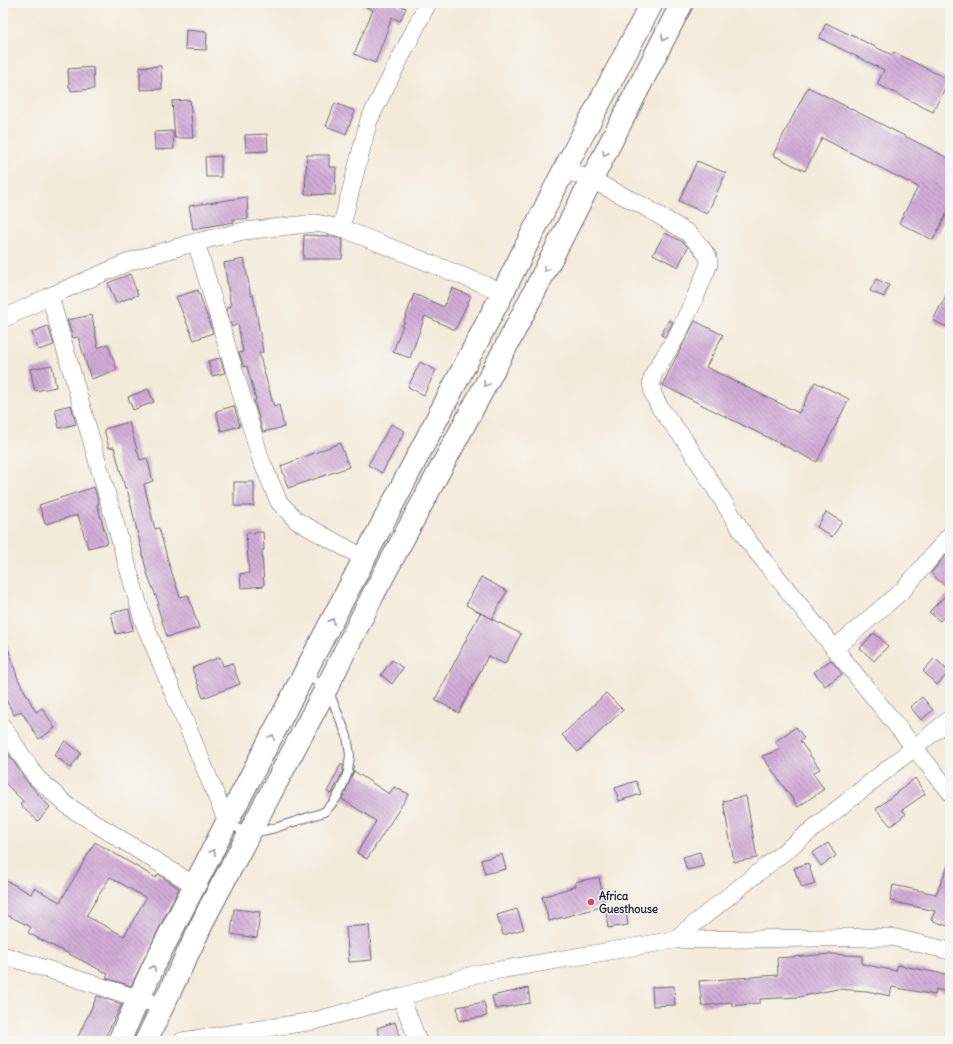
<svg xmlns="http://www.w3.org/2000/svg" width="953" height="1044" font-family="Delius,sans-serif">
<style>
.building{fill:url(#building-back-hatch);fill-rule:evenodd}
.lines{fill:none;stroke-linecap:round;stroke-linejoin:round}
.lane-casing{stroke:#6c6872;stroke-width:10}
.street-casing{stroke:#6c6872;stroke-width:18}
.secondary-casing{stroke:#6c6872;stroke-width:24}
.lane{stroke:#fff;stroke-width:8}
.street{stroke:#fff;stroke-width:17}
.secondary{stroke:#fff;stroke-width:22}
.oneway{stroke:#9c9ca7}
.poi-dot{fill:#d1495b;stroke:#f6f6f2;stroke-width:1.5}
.labels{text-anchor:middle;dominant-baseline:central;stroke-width:3;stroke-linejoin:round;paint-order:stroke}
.poi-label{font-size:11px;font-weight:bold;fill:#22223b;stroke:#f6f6f2;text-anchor:start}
</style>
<defs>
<pattern id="building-back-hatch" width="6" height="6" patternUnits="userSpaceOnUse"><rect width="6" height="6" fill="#d0abd6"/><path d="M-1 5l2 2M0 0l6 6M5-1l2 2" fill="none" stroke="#a88baf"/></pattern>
</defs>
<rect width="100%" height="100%" fill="#f6f6f2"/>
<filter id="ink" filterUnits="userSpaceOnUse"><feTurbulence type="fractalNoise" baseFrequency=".025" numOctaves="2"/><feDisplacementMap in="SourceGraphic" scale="8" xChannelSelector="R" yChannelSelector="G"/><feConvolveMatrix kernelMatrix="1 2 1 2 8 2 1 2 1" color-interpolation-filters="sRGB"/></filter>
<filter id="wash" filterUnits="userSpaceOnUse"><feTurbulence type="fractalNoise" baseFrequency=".012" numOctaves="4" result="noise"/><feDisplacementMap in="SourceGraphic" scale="16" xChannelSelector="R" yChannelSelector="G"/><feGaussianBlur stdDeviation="0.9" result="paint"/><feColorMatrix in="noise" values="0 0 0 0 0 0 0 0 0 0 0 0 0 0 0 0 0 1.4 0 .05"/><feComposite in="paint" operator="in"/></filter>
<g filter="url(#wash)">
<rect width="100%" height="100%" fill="#f4ead9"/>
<g id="blocks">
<g class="building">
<polygon points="358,3 398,3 397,5 406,8 400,21 392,17 375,63 354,54 373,10"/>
<polygon points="826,23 892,55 894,52 949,80 933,112 877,84 884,70 819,38"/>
<polygon points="186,30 207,32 206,50 185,49"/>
<polygon points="161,66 162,89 140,90 140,67"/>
<polygon points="93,67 94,89 71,91 70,87 69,87 68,69"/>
<polygon points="808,87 950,159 950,207 933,240 899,223 918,187 822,138 805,171 773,155"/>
<polygon points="190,100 193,138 175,138 172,101"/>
<polygon points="335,103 355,111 346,134 326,126"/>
<polygon points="173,131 174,149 155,150 154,132"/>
<polygon points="267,134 268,151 246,152 245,135"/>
<polygon points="307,155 329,155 329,167 336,167 335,195 305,194"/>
<polygon points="221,156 221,177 206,177 205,157"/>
<polygon points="697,161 726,173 707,214 679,201"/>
<polygon points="247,197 248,219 233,219 234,222 193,229 189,206"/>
<polygon points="665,233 683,242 688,247 678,267 653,254"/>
<polygon points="304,235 329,236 343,239 342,259 303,259"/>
<polygon points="244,259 251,296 253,295 257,316 263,352 259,353 274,407 279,405 284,427 263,432 254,401 256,400 247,366 244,367 239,353 243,352 238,324 232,327 226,308 231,306 224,263"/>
<polygon points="130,274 138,295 116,303 108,283"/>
<polygon points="876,279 889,285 884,297 870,291"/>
<polygon points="452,288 471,296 455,330 425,316 410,358 393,352 414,294 444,307"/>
<polygon points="950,288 950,329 933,320"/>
<polygon points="198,290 213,333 194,340 176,297"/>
<polygon points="92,315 98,348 108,344 117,370 91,379 78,337 73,338 67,320"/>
<polygon points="669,320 673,322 665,337 661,335"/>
<polygon points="695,321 723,335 706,367 799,413 815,382 849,399 817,462 662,385"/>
<polygon points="48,326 54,345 38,350 32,332"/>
<polygon points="220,358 225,373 212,376 208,361"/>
<polygon points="420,362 436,370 424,395 408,387"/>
<polygon points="52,365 56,387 35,391 30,369"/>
<polygon points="148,389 154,402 133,410 128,397"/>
<polygon points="71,405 76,424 59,428 55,409"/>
<polygon points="234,406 240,426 221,431 216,411"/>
<polygon points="129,422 140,460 147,458 153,481 144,484 155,529 159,528 169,564 180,597 188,595 199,628 167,637 157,605 159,604 147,573 127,488 125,488 114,447 109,448 104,429"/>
<polygon points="391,424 405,431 382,473 368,465"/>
<polygon points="340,443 349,467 288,488 281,466"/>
<rect x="234" y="482" width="20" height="24"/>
<polygon points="94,487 99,504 97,504 108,543 88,548 78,515 45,524 39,505"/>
<polygon points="826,512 842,522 832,537 817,527"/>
<polygon points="263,532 264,550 262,550 264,586 241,588 240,574 249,573 246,533"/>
<polygon points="950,550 950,591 931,573"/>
<polygon points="481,577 507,591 492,619 466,605"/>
<polygon points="950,591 950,611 940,621 929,612"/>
<polygon points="129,609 133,630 116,634 111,613"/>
<polygon points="480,613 521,634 505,664 488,656 459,713 435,700"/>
<polygon points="874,633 888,646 874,661 860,648"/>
<polygon points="3,642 6,642 18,679 36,712 42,708 55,728 39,739 21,711 14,715 3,694"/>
<polygon points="220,657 223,666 232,663 240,684 203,698 192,668"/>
<polygon points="935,658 949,672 937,685 923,671"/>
<polygon points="392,660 403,668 392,684 381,675"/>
<polygon points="831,660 842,674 825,686 814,672"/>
<polygon points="606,693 623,710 578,752 562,735"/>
<polygon points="922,697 933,710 921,720 910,707"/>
<polygon points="796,727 804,738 800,741 820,769 813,773 824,789 798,807 762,756 781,749 775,742"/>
<polygon points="65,741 81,753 71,768 54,755"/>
<polygon points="3,746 28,783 50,807 38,821 20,805 23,801 3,781"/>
<polygon points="341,764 343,765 343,771 332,794 327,792"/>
<polygon points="354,771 389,794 394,787 409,794 367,859 357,853 376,821 342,799"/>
<polygon points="915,778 925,794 902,810 906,814 891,826 876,809"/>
<polygon points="636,781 641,794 619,801 615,788"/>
<polygon points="746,796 757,858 734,862 723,801"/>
<path d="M 95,842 L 156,878 L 158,874 L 179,888 L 131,986 L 106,978 L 108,974 L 28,933 L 31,927 L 3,913 L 3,879 L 31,894 L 34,888 L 60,902 ZM 110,877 L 146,898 L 124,936 L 86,916 Z"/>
<polygon points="828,843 836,856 821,866 812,853"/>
<polygon points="700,852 704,866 687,870 683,857"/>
<polygon points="502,854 506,869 485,874 481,860"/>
<polygon points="950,861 950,927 931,920 935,911 890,901 893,885 936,894"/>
<polygon points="808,863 815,884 802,888 794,868"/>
<polygon points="599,877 605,906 549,921 542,897 576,886 575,882"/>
<polygon points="234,909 260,912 257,938 231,934"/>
<polygon points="517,909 524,929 503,935 497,915"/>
<polygon points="626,910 628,925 608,928 606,913"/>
<polygon points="369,925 372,960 349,962 346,927"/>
<polygon points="831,954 862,956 862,964 896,971 897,965 950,975 950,993 936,989 935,995 892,987 890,996 867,991 837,989 799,997 760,999 760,1003 732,1006 732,1002 702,1006 699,981 778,975 777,958"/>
<polygon points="674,986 675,1005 653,1006 652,987"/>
<polygon points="528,988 530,1003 495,1009 492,996"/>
<polygon points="97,996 122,1004 103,1041 76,1041"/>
<polygon points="484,1002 487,1016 459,1021 457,1007"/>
<polygon points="395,1022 401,1041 381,1041 377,1028"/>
</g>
</g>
</g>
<g filter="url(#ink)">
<use href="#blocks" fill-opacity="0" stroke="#6c6872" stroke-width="1"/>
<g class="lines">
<g class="lane-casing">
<polyline id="lane" points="228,823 248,834 275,828 324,812 333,803 340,792 348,772 350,755 347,736 327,687 304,675"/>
</g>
<g class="street-casing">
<g id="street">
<polyline points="564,170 592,180 645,207 688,233 701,247 708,257 709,264 695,298 677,336 654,373 651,382 653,394 660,408 684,439 748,541 950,792"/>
<polyline points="341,228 369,120 428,3"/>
<polyline points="196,242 261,460 279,502 297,521 364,558"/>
<polyline points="50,296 143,620 227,822"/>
<polyline points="3,319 50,296 131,261 196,242 244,231 316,223 341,228 503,292"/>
<polyline points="834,649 904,589 950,535"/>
<polyline points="3,727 36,777 69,807 196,886"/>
<polyline points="674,940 950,719"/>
<polyline points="3,955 162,1006"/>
<polyline points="401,997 418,1041"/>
<polyline points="182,1041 314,1021 401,997 476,974 674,940 892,937 950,951"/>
</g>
</g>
<g class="secondary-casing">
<g id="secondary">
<polyline points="119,1041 157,959 227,822 503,292 564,170 652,3"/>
<polyline points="146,1041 209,909 327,687 374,593 509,341 682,3"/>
</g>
</g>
<use href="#lane" class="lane"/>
<use href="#street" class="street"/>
<use href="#secondary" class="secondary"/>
</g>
<defs><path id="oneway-chevron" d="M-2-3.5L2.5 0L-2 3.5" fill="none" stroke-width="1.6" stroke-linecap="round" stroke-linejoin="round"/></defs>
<g class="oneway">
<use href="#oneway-chevron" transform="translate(664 38) rotate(117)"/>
<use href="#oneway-chevron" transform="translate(605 153) rotate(117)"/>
<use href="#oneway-chevron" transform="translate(546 269) rotate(117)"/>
<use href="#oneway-chevron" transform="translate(486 384) rotate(118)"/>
<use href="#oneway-chevron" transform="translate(332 621) rotate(-63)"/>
<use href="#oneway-chevron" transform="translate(272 737) rotate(-62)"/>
<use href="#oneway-chevron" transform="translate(213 852) rotate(-64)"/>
<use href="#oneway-chevron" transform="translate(153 968) rotate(-66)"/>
</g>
</g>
<circle class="poi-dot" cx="591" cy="902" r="4"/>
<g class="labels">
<g class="poi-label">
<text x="599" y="896">Africa<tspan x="599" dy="13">Guesthouse</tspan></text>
</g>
</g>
<rect width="953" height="1044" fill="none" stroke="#f6f6f2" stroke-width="16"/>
</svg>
